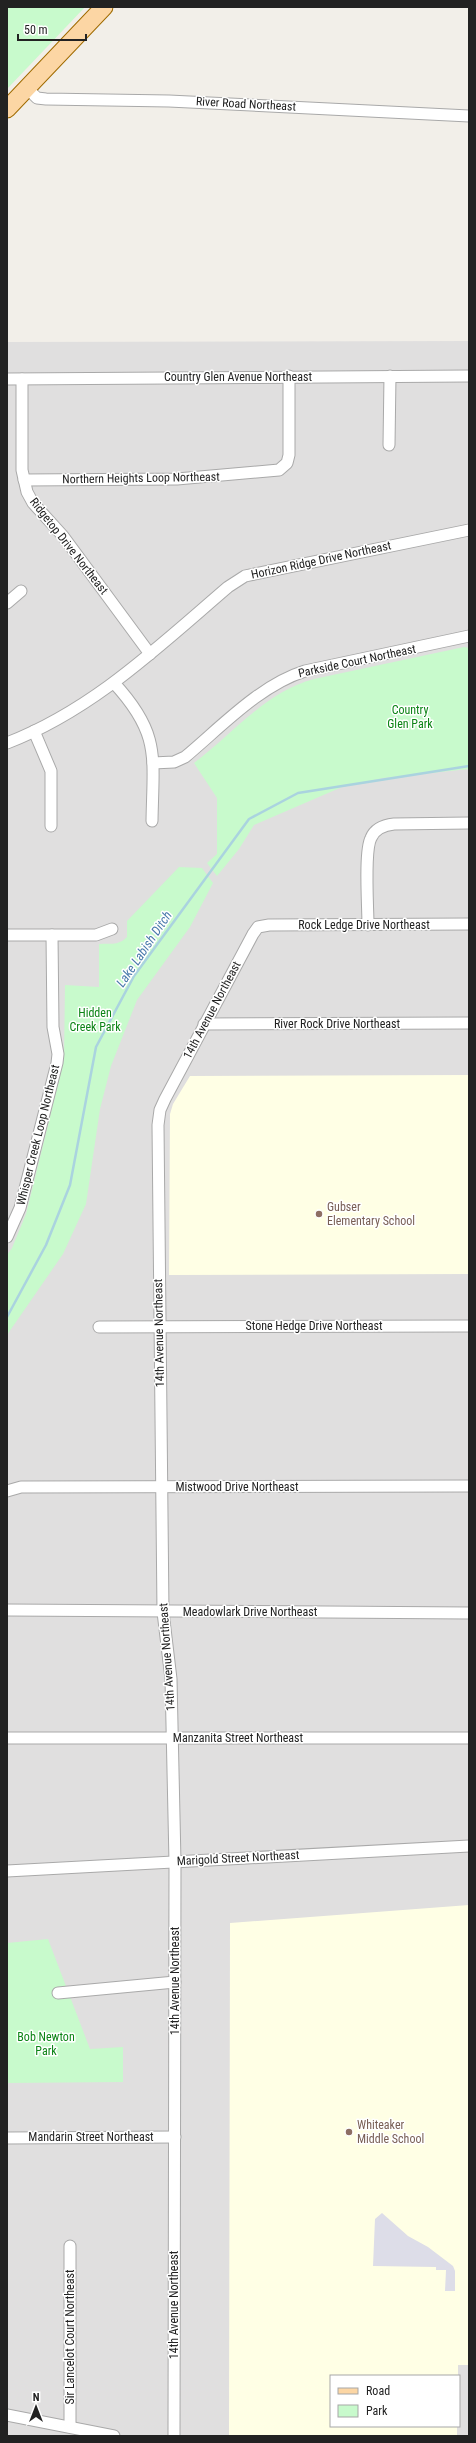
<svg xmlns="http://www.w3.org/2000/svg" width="476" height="2443" font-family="'Roboto Condensed',sans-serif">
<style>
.residential{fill:#e0dfdf;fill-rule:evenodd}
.education{fill:#ffffe5}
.park{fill:#c8facc}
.plaza{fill:#dddde8}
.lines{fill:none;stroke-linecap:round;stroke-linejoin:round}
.stream{stroke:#aad3df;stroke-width:2.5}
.minor-casing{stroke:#a9a9a9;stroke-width:13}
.primary-casing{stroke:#a06b00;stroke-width:19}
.minor{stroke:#fff;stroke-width:11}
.primary{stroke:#fcd6a4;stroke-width:17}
.education-dot{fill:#8d6e63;stroke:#fff;stroke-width:1.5}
.labels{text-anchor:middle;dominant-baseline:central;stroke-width:3;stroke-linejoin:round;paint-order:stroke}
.street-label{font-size:12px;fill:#222;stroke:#fff}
.park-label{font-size:12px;fill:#0c8416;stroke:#fff}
.education-label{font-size:12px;fill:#785e54;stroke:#fff;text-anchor:start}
.water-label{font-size:13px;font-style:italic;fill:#4a7aab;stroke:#fff}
</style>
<rect width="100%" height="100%" fill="#f2efe9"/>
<path class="residential" d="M 469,341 L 469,2436 L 7,2436 L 7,342 ZM 331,2376 L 459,2376 L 459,2426 L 331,2426 Z"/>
<g class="education">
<polygon points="469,1075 469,1274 169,1275 170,1114 173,1104 190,1076"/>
<polygon points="469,1905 469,2365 458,2365 458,2376 331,2376 331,2426 457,2426 457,2436 229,2436 230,1923"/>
</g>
<g class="park">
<polygon points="7,7 85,7 7,89"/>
<path d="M 464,647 L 469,648 L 469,769 L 383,778 L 342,787 L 254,825 L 239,849 L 217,876 L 207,863 L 217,854 L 217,798 L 194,763 C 233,734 265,692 314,679 Z"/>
<path d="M 179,867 L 202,868 L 213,883 L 190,927 L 137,1000 L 111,1066 L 100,1109 L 86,1204 L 63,1254 L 7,1335 L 7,1255 L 12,1248 L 26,1214 L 64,1060 L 65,985 L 99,987 L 99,944 C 111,943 118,946 127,937 L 127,921 Z"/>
<polygon points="48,1939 90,2049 123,2047 123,2082 7,2083 7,1943"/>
</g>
<polygon class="plaza" points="382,2213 408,2236 428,2247 453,2266 455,2271 455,2291 445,2291 446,2270 436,2270 436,2267 373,2266 375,2219"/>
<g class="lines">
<polyline class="stream" points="7,1317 46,1245 70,1185 96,1047 134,976 249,819 298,793 469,766"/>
<g class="minor-casing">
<g id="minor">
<polyline points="27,88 37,98 46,99 169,101 469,116"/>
<polyline points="7,379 469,376"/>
<polyline points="22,379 22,470 27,492 33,503 63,536 150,654"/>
<polyline points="389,445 390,376"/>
<polyline points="24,480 177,479 279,470 287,463 289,455 289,376"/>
<polyline points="7,603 21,591"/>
<path d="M 114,683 C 161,734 153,757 152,821"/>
<polyline points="34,731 51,771 51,826"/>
<path d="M 7,743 C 93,710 159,646 228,587 L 245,576 L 469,530"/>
<path d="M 153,763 L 174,762 L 185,757 C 221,727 260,685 305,671 L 469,636"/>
<path d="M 368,925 C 368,907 364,851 371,838 C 375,828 385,825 394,824 L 469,823"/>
<polyline points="7,935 96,935 112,929"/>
<polyline points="204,1024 469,1023"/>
<polyline points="7,1237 20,1208 57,1063 58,1054 53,1027 52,935"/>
<polyline points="99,1327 469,1326"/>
<polyline points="7,1491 21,1487 469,1486"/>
<polyline points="7,1610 469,1613"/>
<polyline points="7,1738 469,1738"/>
<polyline points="7,1871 469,1846"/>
<polyline points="58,1993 175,1982"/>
<polyline points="7,2138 175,2137"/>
<polyline points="70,2246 70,2427"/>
<polyline points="7,2415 114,2436"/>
<polyline points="174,2436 175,1862 171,1679 163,1612 158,1125 160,1110 165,1099 253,934 258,927 269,925 469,924"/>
</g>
</g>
<g class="primary-casing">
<polyline id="primary" points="7,109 104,7"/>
</g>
<use href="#minor" class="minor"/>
<use href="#primary" class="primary"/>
</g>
<g class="education-dot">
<circle cx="319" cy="1214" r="4"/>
<circle cx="349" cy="2132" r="4"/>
</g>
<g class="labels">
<g class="street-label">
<text transform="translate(246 104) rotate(3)">River Road Northeast</text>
<text x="238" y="377">Country Glen Avenue Northeast</text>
<text transform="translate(141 478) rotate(-1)">Northern Heights Loop Northeast</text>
<text transform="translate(69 546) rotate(52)">Ridgetop Drive Northeast</text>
<text transform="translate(321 560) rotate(-12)">Horizon Ridge Drive Northeast</text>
<text transform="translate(357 661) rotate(-12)">Parkside Court Northeast</text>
<text x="364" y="925">Rock Ledge Drive Northeast</text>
<text transform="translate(212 1010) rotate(-62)">14th Avenue Northeast</text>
<text x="337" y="1024">River Rock Drive Northeast</text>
<text transform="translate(38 1135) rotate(-76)">Whisper Creek Loop Northeast</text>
<text x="314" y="1326">Stone Hedge Drive Northeast</text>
<text transform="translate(159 1333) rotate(-91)">14th Avenue Northeast</text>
<text x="237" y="1487">Mistwood Drive Northeast</text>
<text x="250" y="1612">Meadowlark Drive Northeast</text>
<text transform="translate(167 1657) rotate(-94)">14th Avenue Northeast</text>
<text x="238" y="1738">Manzanita Street Northeast</text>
<text transform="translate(238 1858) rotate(-3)">Marigold Street Northeast</text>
<text transform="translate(175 1981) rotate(-90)">14th Avenue Northeast</text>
<text x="91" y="2137">Mandarin Street Northeast</text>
<text transform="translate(174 2305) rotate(-90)">14th Avenue Northeast</text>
<text transform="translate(70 2337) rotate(-90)">Sir Lancelot Court Northeast</text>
</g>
<g class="park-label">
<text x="410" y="710">Country<tspan x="410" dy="14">Glen Park</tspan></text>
<text x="95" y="1013">Hidden<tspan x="95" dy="14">Creek Park</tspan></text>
<text x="46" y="2037">Bob Newton<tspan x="46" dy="14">Park</tspan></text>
</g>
<g class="education-label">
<text x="327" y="1207">Gubser<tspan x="327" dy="14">Elementary School</tspan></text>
<text x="357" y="2125">Whiteaker<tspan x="357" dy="14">Middle School</tspan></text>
</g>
<g class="water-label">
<text transform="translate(144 949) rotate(-56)">Lake Labish Ditch</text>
</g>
</g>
<rect width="476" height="2443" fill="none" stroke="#222222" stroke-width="16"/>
<rect x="330" y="2375" width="130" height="52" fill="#ffffff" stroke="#a7a7a7"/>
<rect x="338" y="2388" width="20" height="6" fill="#fcd6a4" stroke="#a7a7a7"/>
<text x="366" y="2395" font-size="12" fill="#222222">Road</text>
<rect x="338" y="2405" width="20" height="12" fill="#c8facc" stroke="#a7a7a7"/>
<text x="366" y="2415" font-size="12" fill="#222222">Park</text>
<g transform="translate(36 2407)" stroke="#ffffff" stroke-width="3" paint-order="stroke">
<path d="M0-3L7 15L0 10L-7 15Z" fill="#222222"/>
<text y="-6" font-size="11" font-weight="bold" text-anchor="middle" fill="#222222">N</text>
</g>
<path d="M18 34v6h68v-6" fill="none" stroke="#222222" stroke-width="2"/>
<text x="24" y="34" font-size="12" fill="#222222" stroke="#ffffff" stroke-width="3" paint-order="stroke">50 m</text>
</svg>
